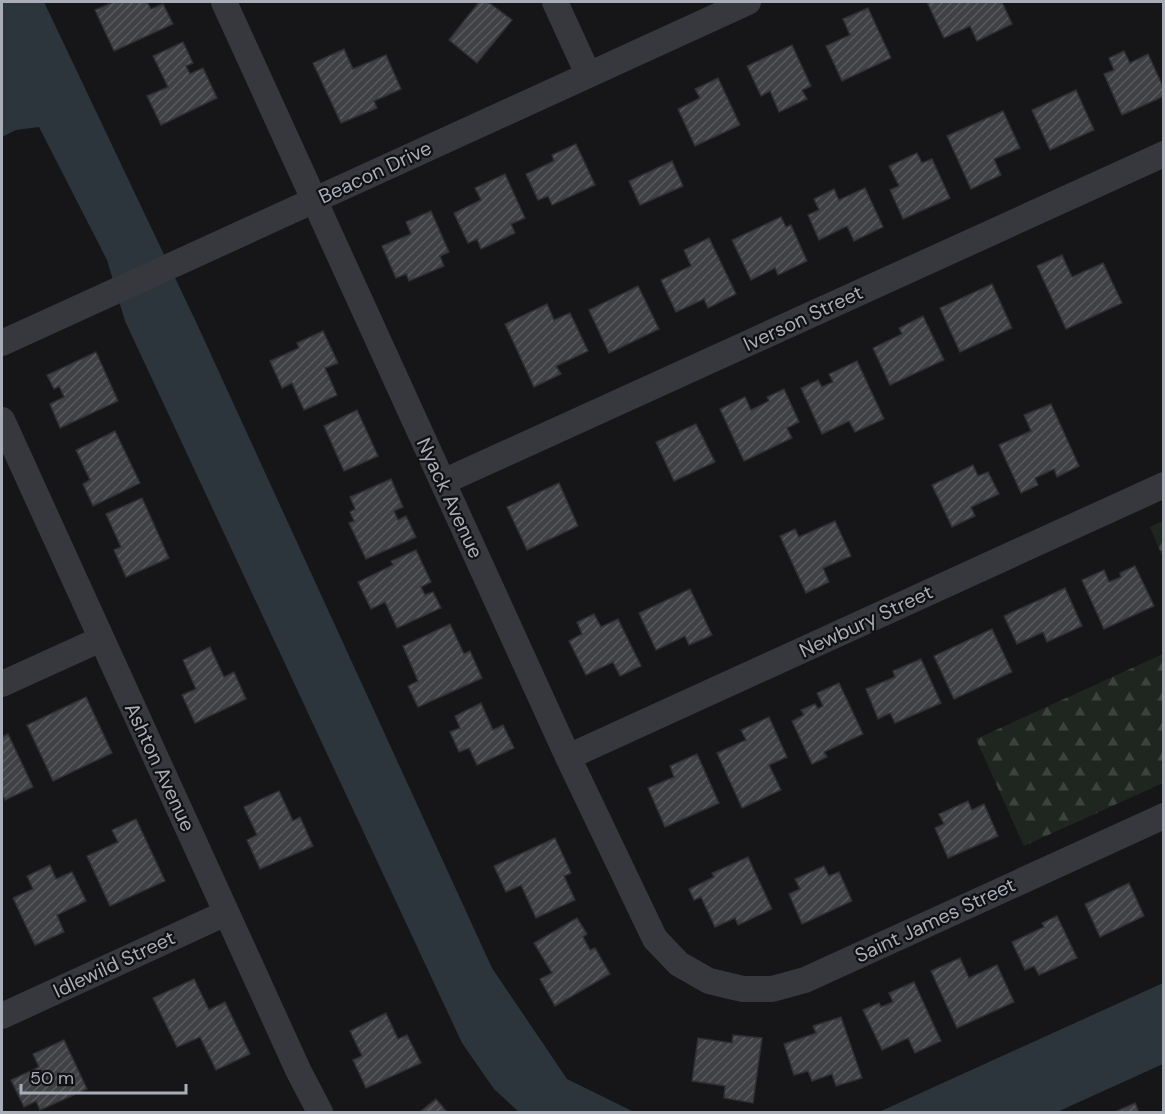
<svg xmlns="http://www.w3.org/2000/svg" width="1165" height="1114" font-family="'DM Sans',sans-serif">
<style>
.forest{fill:url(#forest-firs)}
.water{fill:#2c353c}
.building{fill:url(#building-hatch);stroke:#303034;stroke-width:1.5}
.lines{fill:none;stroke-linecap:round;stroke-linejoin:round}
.minor{stroke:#37383d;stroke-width:26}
.labels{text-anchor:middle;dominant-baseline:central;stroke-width:4.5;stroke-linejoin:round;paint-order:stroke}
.street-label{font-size:20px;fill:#a8adb8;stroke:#111113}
</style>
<defs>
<pattern id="forest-firs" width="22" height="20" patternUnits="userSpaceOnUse" patternTransform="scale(1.5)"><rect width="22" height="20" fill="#1e261f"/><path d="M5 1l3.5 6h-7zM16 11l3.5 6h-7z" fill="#3c433d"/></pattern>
<pattern id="building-hatch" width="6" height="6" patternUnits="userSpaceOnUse" patternTransform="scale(1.5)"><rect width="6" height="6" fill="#404145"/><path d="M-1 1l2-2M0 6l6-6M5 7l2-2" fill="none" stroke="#595a5e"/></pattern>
</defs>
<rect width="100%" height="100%" fill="#161618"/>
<g class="forest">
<polygon points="1163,521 1163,558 1150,527"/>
<polygon points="1163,654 1163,783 1024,846 976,739"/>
</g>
<g class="water">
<polygon points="2,2 44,2 197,324 492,968 567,1079 634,1112 519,1112 494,1089 462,1043 125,321 107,260 39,127 16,130 2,137"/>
<polygon points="1163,983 1163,1064 1057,1112 879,1112"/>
</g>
<g class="building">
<polygon points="114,2 147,2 151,9 163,4 173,24 114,51 95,10"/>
<polygon points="479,2 488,2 512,20 477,63 449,40"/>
<polygon points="927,2 1002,2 1012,24 977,41 970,26 944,38"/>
<polygon points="868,8 891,58 842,81 826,46 850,35 843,19"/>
<polygon points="183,42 193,63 186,66 190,74 203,68 217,98 161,125 147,96 168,87 153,56"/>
<polygon points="792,45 811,86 802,90 807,99 779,112 770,91 761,96 747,66"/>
<polygon points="344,49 353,69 386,55 401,89 374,101 377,108 341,123 313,63"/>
<polygon points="1124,51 1130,63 1148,54 1164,89 1164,96 1122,115 1104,74 1114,70 1109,58"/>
<polygon points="718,78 740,125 695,146 678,109 700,98 695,89"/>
<polygon points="1076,90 1094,130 1050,150 1032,110"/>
<polygon points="1003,111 1020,148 994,159 1001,175 971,189 947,136"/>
<polygon points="576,144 595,185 552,205 548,196 538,200 526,174 554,161 552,155"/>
<polygon points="917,153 922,163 932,159 950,198 903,219 890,190 899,186 889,166"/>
<polygon points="672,161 683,186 640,205 629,181"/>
<polygon points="505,174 525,218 511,224 515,233 481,249 477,239 468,243 454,213 481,200 475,188"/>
<polygon points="865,188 883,227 854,241 847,226 819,240 808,215 819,210 814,199 834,189 839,200"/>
<polygon points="431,211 449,252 440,256 444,266 409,281 406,274 396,278 382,246 411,234 406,222"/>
<polygon points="781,217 786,227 791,225 807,261 778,275 775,268 751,280 732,240"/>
<polygon points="709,238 736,294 708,308 704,299 676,312 661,280 691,266 684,250"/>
<polygon points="1062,255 1072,277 1103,263 1122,303 1066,329 1037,266"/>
<polygon points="992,284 1012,328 960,352 940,308"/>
<polygon points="638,286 659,329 609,353 589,310"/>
<polygon points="547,304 554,320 570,313 588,351 556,366 561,374 534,387 505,324"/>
<polygon points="923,316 944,360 890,385 873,348 902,334 899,328"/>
<polygon points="323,331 338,363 325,368 337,395 304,410 292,383 282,388 270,361 299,348 297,343"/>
<polygon points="96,352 118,401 60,428 50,404 64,397 59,386 54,389 47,375"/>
<polygon points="857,361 884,419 855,432 849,421 822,434 801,388 818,380 822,387 833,382 829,374"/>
<polygon points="784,389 799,422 787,428 792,438 744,461 720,409 745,397 751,410 769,401 767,397"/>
<polygon points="1051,404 1079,466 1057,477 1054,469 1035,478 1038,485 1021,493 999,445 1031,431 1024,415"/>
<polygon points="357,410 378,456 344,471 324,426"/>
<polygon points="696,424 715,462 674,481 656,442"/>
<polygon points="115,431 140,483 93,506 83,484 90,480 76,450"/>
<polygon points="973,465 978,476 988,472 999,494 971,507 975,516 952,527 932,485"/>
<polygon points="391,479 403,507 394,511 398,520 406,516 416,537 366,559 349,523 354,521 350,512 355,509 350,497"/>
<polygon points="559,483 578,526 527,550 507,507"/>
<polygon points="142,498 169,558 126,577 114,550 121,547 106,514"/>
<polygon points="835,521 851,556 823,568 829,582 806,593 780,536 795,529 799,537"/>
<polygon points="416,550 431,582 421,587 425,595 433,592 441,608 397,628 385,602 371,609 358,582 393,565 391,561"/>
<polygon points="1135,566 1154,606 1104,629 1082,580 1104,570 1109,582 1121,577 1120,573"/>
<polygon points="1065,588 1082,626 1047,642 1043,632 1017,644 1004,616"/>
<polygon points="690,589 712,635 689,645 685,636 656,650 639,613"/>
<polygon points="594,614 601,627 618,619 641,666 620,676 613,662 586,675 569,641 582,634 577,622"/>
<polygon points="450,624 464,654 470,651 482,678 418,707 408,686 418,681 403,646"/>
<polygon points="992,629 1012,672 954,699 934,656"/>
<polygon points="210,647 224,677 234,672 246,699 195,723 182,695 196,689 183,660"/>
<polygon points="921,659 941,703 895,723 890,713 878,719 866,689 895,677 893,671"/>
<polygon points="839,683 863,734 824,752 827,757 812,764 792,721 804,715 801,710 815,704 818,709 823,706 817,693"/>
<polygon points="86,697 112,753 53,781 27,725"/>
<polygon points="481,703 493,730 503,725 514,748 477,765 469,748 459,752 450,732 460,728 455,716"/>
<polygon points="769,717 787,757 769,765 781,790 742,808 717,753 746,740 741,730"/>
<polygon points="8,734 33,787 5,800 2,793 2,737"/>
<polygon points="697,754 719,803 665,827 648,788 674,777 670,766"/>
<polygon points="279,791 293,821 300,817 313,846 260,869 247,840 257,835 244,807"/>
<polygon points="968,801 972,810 984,804 998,836 948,858 935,828 944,824 939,814"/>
<polygon points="136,819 165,881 110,906 87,856 118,842 112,830"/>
<polygon points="555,838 571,873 564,876 575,900 536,918 521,885 506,892 494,866"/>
<polygon points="748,857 772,909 738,925 735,918 715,927 701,897 694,900 689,889 714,877 712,873"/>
<polygon points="50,865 56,879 72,872 86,901 57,915 64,932 35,945 13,898 33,889 27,876"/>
<polygon points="824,866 829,876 839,872 852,901 802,924 789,894 800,889 795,879"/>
<polygon points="1129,883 1144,916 1100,937 1085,904"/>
<polygon points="1057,916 1077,958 1039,975 1034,966 1025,970 1012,942 1044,927 1042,923"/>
<polygon points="577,918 587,934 583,937 590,950 595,948 610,974 555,1006 540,979 552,973 534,943"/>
<polygon points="960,958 969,978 997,965 1014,1002 957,1028 931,971"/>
<polygon points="194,979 209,1010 225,1002 250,1054 216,1070 200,1037 177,1047 153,998"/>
<polygon points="914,982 941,1041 915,1053 908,1038 882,1050 863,1010 879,1003 881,1007 893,1002 889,993"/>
<polygon points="386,1013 398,1039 407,1035 421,1063 366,1088 353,1060 362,1056 350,1031"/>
<polygon points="841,1017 862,1078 836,1086 832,1074 812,1081 808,1071 794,1075 784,1044 816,1033 813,1026"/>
<polygon points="733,1035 762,1038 753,1103 724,1098 725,1086 692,1081 698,1038 732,1043"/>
<polygon points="64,1040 87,1089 40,1110 36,1101 24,1107 11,1080 39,1067 33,1054"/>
<polygon points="436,1099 447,1112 420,1112"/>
<polygon points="1135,1103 1139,1112 1115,1112"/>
</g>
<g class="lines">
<g class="minor">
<polyline points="224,2 568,757 655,939 679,964 709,981 743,989 772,989 805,980 1164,816"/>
<polyline points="555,2 588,74"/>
<polyline points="2,343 748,2"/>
<polyline points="2,420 299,1072 320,1112"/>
<polyline points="443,482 1164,154"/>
<polyline points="2,684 101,639"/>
<polyline points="568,757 1164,485"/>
<polyline points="2,1016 226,913"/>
</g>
</g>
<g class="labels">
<g class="street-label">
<text transform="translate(375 172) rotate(-25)">Beacon Drive</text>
<text transform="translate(803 318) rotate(-25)">Iverson Street</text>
<text transform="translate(450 498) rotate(65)">Nyack Avenue</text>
<text transform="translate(866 621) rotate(-25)">Newbury Street</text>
<text transform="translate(160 767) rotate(65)">Ashton Avenue</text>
<text transform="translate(935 920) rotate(-25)">Saint James Street</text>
<text transform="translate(114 964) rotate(-25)">Idlewild Street</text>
</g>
</g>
<rect width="1165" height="1114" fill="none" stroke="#a8adb8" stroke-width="6"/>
<path d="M21 1084v9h165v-9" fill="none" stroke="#a8adb8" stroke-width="3"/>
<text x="30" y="1084" font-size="18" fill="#a8adb8" stroke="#111113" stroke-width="4.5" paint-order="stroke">50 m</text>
</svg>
